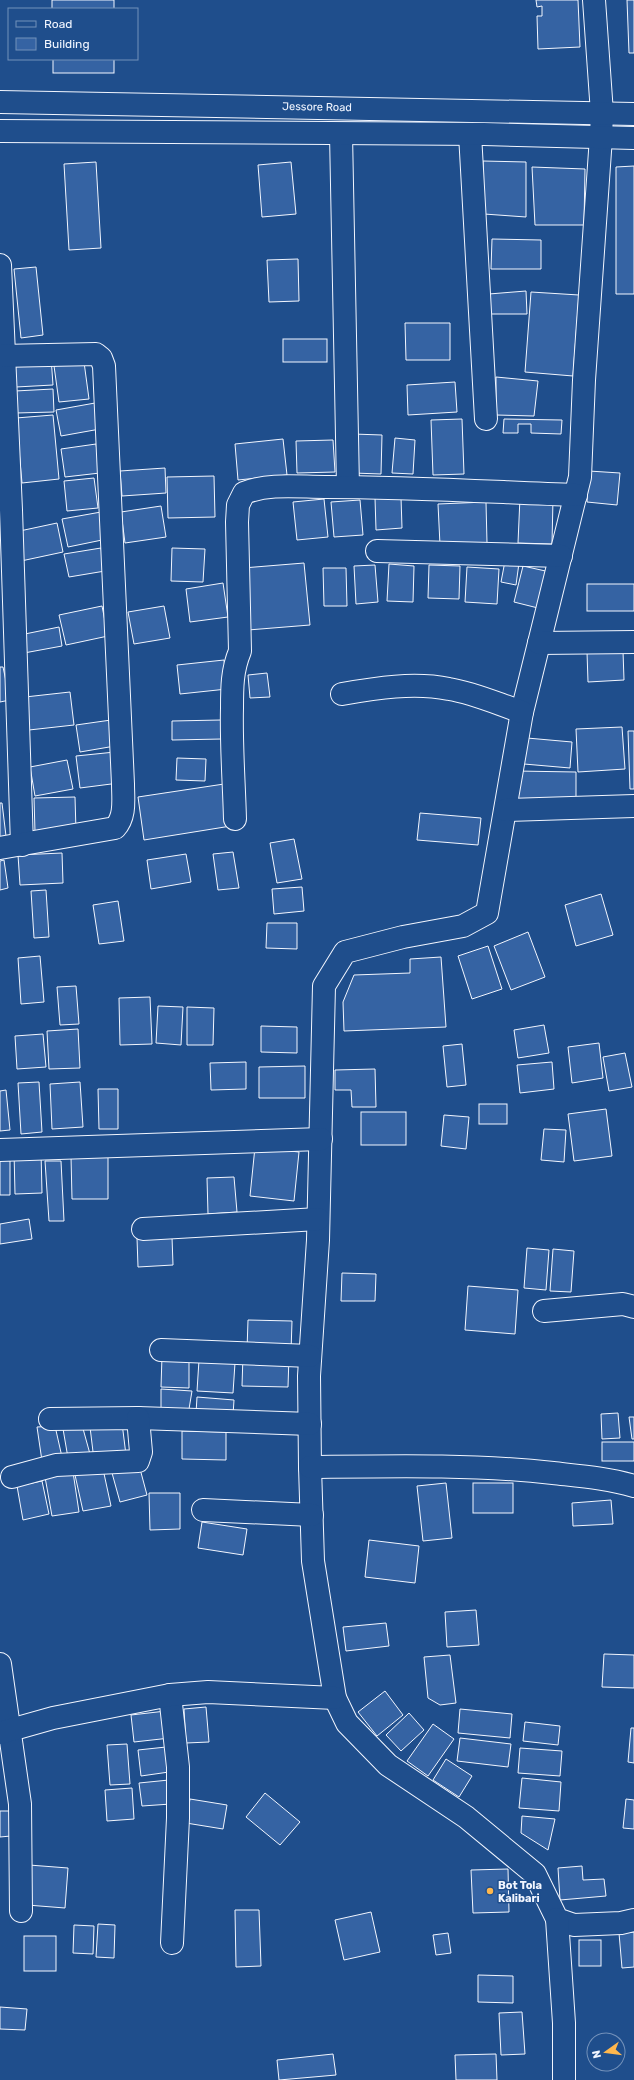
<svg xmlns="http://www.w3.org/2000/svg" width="634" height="2080" font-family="Rubik,sans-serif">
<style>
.building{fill:#3563a3;stroke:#f2f6ff}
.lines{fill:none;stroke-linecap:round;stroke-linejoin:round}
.minor-casing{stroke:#f2f6ff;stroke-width:24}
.highway-casing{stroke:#f2f6ff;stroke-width:24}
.minor{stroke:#1f4e8c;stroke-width:22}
.highway{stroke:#1f4e8c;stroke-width:22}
.poi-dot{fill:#ffb74d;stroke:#1f4e8c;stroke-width:1.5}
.labels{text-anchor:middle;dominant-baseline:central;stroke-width:3;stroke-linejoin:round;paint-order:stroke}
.street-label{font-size:11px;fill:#f2f6ff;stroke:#1f4e8c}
.poi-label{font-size:11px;font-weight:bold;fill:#f2f6ff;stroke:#1f4e8c;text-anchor:start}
</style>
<rect width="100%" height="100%" fill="#1f4e8c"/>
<g class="building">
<rect x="52" y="0" width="62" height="9"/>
<polygon points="536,0 578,0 580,47 538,49 537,16 542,16 542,6 537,7"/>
<polygon points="627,0 634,0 634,53 629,53"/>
<rect x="53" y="59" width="61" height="14"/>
<polygon points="483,161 526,162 526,217 484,214"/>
<polygon points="96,162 101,248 69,250 64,164"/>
<polygon points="291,162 296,214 262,217 258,165"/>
<polygon points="634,166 634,294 616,294 616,167"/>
<polygon points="532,167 585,169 584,225 535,225"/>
<polygon points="492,239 541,240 541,269 491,269"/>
<polygon points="298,259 299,301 269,302 267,260"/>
<polygon points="36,267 43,335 21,338 14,269"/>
<polygon points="526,291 527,314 490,314 489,294"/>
<polygon points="531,292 579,295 573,376 525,372"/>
<polygon points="405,323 450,323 450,360 406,360"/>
<rect x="283" y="339" width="44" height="23"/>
<polygon points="51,357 53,385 16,387 14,359"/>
<polygon points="84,362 89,399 59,402 54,366"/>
<polygon points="496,377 538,381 534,416 496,415"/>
<polygon points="455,382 457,412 408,415 407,385"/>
<polygon points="53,389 54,412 16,413 15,391"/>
<polygon points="95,403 100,429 61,436 56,410"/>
<polygon points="53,415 59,479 22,483 16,418"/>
<polygon points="462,419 464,474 433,475 431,420"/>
<polygon points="504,419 562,420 561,434 531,433 531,424 518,424 518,433 503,433"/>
<polygon points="353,434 382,435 381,474 353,473"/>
<polygon points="395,438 415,440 413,474 392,473"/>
<polygon points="283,439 287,475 238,480 235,444"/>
<polygon points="333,440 335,472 297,473 296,441"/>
<polygon points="96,444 100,473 65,477 61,449"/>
<polygon points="165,468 166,493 122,496 120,471"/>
<polygon points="589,471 620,473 617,505 587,502"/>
<polygon points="214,476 215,517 168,518 167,477"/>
<polygon points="94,478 98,508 67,511 64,481"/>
<polygon points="401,497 402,528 376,530 375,498"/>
<polygon points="520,497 553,499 552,544 518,543"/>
<polygon points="324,499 328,537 297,540 293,502"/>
<polygon points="360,500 363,535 334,537 331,502"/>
<polygon points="486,502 487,543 440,545 438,504"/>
<polygon points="161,506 166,537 125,543 121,512"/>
<polygon points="101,512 107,539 68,547 62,519"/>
<polygon points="57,523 63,552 21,561 15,532"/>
<polygon points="101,548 105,571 69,577 64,554"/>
<polygon points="172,548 205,549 203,582 171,581"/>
<polygon points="505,561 519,563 516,585 501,582"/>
<polygon points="304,563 310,625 248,630 243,568"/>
<polygon points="389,564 414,566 413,602 387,601"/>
<polygon points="375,565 378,602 356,604 354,566"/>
<polygon points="429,565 460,566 459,599 428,598"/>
<polygon points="523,566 550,572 542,609 514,602"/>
<polygon points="467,567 499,569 497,604 465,602"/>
<polygon points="323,568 346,568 347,606 324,606"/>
<polygon points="223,583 228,617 190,622 186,589"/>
<rect x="587" y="584" width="47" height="27"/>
<polygon points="102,606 108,636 66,645 59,615"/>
<polygon points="164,606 170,638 134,644 128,612"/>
<polygon points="59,627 62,646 24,653 20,635"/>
<polygon points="623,651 624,680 588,682 587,652"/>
<polygon points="224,660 227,689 180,694 177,665"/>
<polygon points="0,667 3,667 10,700 0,702"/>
<polygon points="267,673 270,697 250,698 248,675"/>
<polygon points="70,692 74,725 29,730 25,697"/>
<polygon points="111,720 115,746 80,752 76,725"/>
<polygon points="221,720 222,739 172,740 172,721"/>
<polygon points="622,727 625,769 578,772 576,729"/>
<polygon points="628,731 634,731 634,789 630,789"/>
<polygon points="527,738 572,742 570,768 524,764"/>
<polygon points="115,752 119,783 80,788 76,756"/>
<polygon points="177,758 206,759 205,781 176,780"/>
<polygon points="67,760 73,789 35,796 30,767"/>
<polygon points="516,771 576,772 576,803 516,802"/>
<polygon points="224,784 231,826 144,840 138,797"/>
<polygon points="75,797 76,831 35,832 34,798"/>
<polygon points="0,803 2,803 6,836 0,837"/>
<polygon points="420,813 481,818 478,845 417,840"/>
<polygon points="294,839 302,879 277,883 270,843"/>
<polygon points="233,852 239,888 218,890 213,854"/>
<polygon points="62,853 63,883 20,885 18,855"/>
<polygon points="186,854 191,882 151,889 147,860"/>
<polygon points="4,860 8,888 0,890 0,861"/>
<polygon points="302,887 304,911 274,914 272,889"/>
<polygon points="46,890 49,937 34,938 31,891"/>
<polygon points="601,894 613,935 576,946 565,905"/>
<polygon points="118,901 124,941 99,944 93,905"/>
<polygon points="267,923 297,923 297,949 266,948"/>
<polygon points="528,932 545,977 511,990 494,946"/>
<polygon points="488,946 502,989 472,999 458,956"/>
<polygon points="40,956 44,1002 21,1004 18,958"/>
<polygon points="441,957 446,1027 344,1031 343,1002 354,975 410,973 410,959"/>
<polygon points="76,986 79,1024 60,1025 57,987"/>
<polygon points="150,997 152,1044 120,1045 119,998"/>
<polygon points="158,1006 183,1007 181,1045 156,1043"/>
<polygon points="187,1007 214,1008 213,1045 187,1045"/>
<polygon points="544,1025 549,1053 518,1058 514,1030"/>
<polygon points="261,1026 297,1027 297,1053 261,1052"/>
<polygon points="78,1029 80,1068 49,1069 47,1031"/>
<polygon points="43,1034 46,1067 17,1069 15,1036"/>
<polygon points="599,1043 603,1078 572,1083 568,1047"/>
<polygon points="462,1044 466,1085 447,1087 443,1046"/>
<polygon points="625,1053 632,1087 609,1091 603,1057"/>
<polygon points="246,1062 246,1089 211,1090 210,1063"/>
<polygon points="552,1062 554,1089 520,1093 517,1065"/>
<polygon points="305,1066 305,1098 259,1098 259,1067"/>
<polygon points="375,1069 376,1107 352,1107 351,1090 335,1090 335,1070"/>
<polygon points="39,1082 42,1132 21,1134 18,1083"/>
<polygon points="80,1082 83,1127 52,1129 50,1084"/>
<polygon points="98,1089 118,1089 118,1129 99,1129"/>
<polygon points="6,1090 10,1130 0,1131 0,1091"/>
<rect x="479" y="1104" width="28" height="20"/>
<polygon points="606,1109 612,1156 574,1161 568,1114"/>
<rect x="361" y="1112" width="45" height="33"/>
<polygon points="444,1115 469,1117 466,1149 441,1146"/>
<polygon points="544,1129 566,1130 564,1162 541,1160"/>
<polygon points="255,1147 299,1152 294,1201 250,1196"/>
<polygon points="41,1151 42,1193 15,1194 14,1152"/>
<polygon points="71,1157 108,1157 108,1199 72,1199"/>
<polygon points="10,1159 10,1195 0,1195 0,1161"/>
<polygon points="45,1161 61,1161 64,1221 49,1221"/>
<polygon points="234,1177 237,1212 208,1214 207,1178"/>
<polygon points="29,1219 32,1239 0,1244 0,1224"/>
<polygon points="172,1237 173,1265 138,1267 137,1238"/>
<polygon points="527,1248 549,1250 546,1290 524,1288"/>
<polygon points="553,1249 574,1251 571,1292 550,1291"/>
<polygon points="342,1273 376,1274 375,1301 341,1301"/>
<polygon points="468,1286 518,1290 515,1334 465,1330"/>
<polygon points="248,1320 292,1321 291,1352 247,1350"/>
<polygon points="243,1355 289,1356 288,1387 242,1386"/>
<polygon points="162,1356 189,1356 189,1388 161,1387"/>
<polygon points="199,1360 235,1363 233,1393 197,1391"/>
<polygon points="161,1389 192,1391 189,1409 161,1411"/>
<polygon points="197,1397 234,1400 233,1415 196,1413"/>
<polygon points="618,1413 620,1438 602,1439 601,1414"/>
<polygon points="629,1417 634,1417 634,1439 632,1439"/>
<polygon points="62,1423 82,1425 90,1454 68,1458"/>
<polygon points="122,1423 126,1455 94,1460 90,1427"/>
<polygon points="55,1426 62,1457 42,1461 37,1427"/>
<polygon points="182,1431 226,1432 226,1460 182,1459"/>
<rect x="602" y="1442" width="32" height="19"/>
<polygon points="139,1465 147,1495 120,1502 112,1473"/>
<polygon points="103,1469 111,1506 83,1511 75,1475"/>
<polygon points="73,1472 79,1512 52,1516 45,1477"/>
<polygon points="42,1481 49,1514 23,1520 17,1486"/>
<polygon points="446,1483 452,1538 423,1541 417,1486"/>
<rect x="473" y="1483" width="40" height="30"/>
<polygon points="149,1493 180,1493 180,1529 150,1530"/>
<polygon points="611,1500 613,1524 573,1526 572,1503"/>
<polygon points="202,1522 247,1529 243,1555 198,1548"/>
<polygon points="369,1540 419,1546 415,1583 365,1577"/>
<polygon points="476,1610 479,1645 447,1647 445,1612"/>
<polygon points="386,1623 389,1646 346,1651 343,1627"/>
<polygon points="604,1654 634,1655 634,1688 602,1687"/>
<polygon points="450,1655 456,1703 440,1705 428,1698 424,1657"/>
<polygon points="385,1691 403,1715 377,1736 358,1712"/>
<polygon points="206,1707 209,1742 186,1743 184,1709"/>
<polygon points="460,1709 512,1714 510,1738 458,1733"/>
<polygon points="166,1711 170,1738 134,1742 131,1715"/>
<polygon points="409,1713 424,1730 401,1751 386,1735"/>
<polygon points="525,1722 560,1726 558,1745 523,1741"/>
<polygon points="433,1724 454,1739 428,1776 407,1761"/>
<polygon points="631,1728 634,1728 634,1763 628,1762"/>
<polygon points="460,1738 511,1744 508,1767 457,1761"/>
<polygon points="127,1744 130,1784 110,1785 107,1745"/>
<polygon points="166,1747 169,1772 141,1776 138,1750"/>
<polygon points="520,1748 562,1751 560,1776 518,1773"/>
<polygon points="446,1759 472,1776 459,1797 433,1780"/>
<polygon points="522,1778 561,1782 559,1811 519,1808"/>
<polygon points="169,1780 171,1804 142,1806 139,1783"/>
<polygon points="132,1788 134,1819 107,1821 105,1790"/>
<polygon points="265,1793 300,1822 280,1845 246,1817"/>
<polygon points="190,1799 227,1805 223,1829 186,1823"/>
<polygon points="626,1799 634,1800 634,1829 623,1828"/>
<polygon points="0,1811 10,1811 11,1836 0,1837"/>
<polygon points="522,1816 555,1819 548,1850 521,1833"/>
<polygon points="29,1865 68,1868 65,1908 27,1905"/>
<polygon points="582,1866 583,1880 604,1879 606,1896 560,1900 558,1868"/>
<polygon points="508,1869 509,1912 473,1913 471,1870"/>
<polygon points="235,1910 259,1910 261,1966 236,1967"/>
<polygon points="371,1912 380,1952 344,1960 335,1920"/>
<polygon points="98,1924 115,1925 114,1958 96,1957"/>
<polygon points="74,1925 94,1926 93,1954 73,1953"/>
<polygon points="634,1932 634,1967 622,1968 619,1933"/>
<polygon points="448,1933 451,1953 436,1955 433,1935"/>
<rect x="24" y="1936" width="32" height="35"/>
<rect x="579" y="1940" width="22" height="26"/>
<polygon points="478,1975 513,1976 513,2003 478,2002"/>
<polygon points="0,2007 27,2009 25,2030 0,2029"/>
<polygon points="522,2012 525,2054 501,2055 499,2013"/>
<polygon points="333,2054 336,2075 279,2080 277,2060"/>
<polygon points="496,2054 497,2080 456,2080 455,2055"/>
</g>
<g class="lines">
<g class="minor-casing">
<g id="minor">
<polyline points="594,0 602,113 601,137 584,380 580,477 522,712 487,913 463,926 403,937 345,952 324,986 318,1240 309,1376 310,1467 313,1561 335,1698 347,1723 388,1765 466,1817 535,1874 557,1919 574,1925 621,1923 634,1920"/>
<polyline points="341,134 348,487"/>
<polyline points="470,134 486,419"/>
<polyline points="0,265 11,510 22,845"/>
<path d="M 0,356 L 96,354 L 101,358 L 104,366 L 123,784 C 123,799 126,816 115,828 L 0,848"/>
<polyline points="377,551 561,556"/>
<polyline points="539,643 634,642"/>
<path d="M 342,694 C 376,688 414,682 449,689 C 474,693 498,704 522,712"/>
<polyline points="506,810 634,806"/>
<path d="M 235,819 C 234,782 231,745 232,708 C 232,688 232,670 240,651 L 237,522 L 238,505 L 244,493 C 269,483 298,487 325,487 C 408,487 492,492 576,495"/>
<polyline points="0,1150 321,1139"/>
<polyline points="143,1229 318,1219"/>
<polyline points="544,1311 623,1304 634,1307"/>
<polyline points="161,1350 310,1356"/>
<polyline points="50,1419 138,1418 310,1424"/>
<path d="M 310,1467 C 391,1466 472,1464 553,1473 C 580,1476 608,1478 634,1486"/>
<polyline points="12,1477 56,1465 138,1461 141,1452 138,1418"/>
<polyline points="203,1510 312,1515"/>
<polyline points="0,1664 20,1804 21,1911"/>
<polyline points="170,1695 178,1767 178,1818 172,1943"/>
<polyline points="0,1733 53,1718 170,1695 208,1692 335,1698"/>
<polyline points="557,1919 564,2023 564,2080"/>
</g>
</g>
<g class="highway-casing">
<g id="highway">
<polyline points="0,102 634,114"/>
<polyline points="0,131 484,134 634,138"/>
</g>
</g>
<use href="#minor" class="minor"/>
<use href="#highway" class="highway"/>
</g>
<circle class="poi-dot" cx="490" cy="1891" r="4"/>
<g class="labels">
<g class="street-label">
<text transform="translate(317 107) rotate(1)">Jessore Road</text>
</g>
<g class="poi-label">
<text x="498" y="1885">Bot Tola<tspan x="498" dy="13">Kalibari</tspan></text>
</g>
</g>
<rect x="8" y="8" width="130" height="52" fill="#1f4e8c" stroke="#7391ba"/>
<rect x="16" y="21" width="20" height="6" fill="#1f4e8c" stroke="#7391ba"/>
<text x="44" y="28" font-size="12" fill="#f2f6ff">Road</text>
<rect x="16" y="38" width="20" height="12" fill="#3563a3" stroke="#7391ba"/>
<text x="44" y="48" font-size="12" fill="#f2f6ff">Building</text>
<g transform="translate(606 2052) rotate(256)"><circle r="19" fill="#1f4e8c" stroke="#7391ba"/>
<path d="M0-3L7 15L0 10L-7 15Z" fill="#ffb74d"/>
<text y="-6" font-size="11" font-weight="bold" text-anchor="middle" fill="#f2f6ff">N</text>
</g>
</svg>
